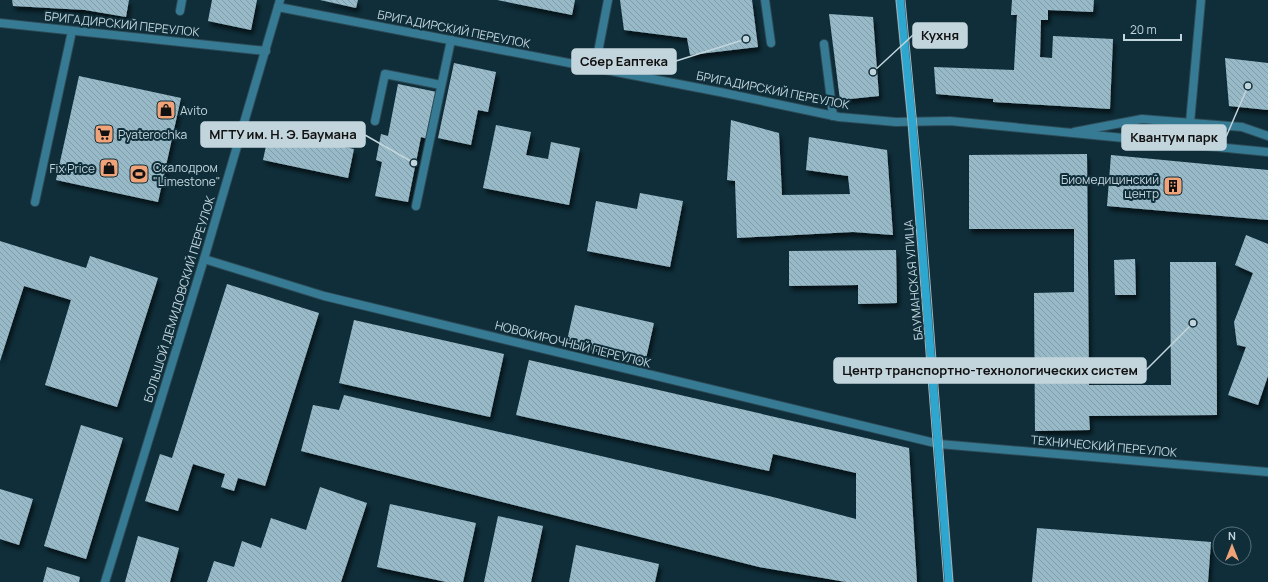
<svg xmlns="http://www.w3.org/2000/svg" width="1268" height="582" font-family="Manrope,sans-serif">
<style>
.building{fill:url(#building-back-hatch);filter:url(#shadow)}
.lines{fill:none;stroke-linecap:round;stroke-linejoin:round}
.lane-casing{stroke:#2c4954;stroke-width:10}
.street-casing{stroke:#2c4954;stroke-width:10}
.secondary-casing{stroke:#2c4954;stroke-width:10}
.lane{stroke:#377a93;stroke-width:8}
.street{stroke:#377a93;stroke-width:8}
.secondary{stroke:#2da7cf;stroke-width:8}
.tram{stroke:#9fb4bc;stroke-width:1}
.labels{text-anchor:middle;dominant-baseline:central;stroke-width:4;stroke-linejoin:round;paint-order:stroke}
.street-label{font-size:12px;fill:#c3d5dc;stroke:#0f2e3a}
.poi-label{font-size:12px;fill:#c3d5dc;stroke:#0f2e3a;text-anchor:start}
.leader{fill:none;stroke:#c3d5dc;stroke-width:1.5}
.callout-dot{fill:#c3d5dc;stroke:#0f2e3a;stroke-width:1.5}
.callout{fill:#c3d5dc;stroke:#c3d5dc;stroke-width:1.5}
.callout-label{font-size:13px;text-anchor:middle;font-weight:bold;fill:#111}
</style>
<defs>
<pattern id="building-back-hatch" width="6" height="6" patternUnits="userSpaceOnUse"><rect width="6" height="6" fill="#98bac8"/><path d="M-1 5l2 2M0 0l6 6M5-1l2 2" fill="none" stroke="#809ca6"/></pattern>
<filter id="shadow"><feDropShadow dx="2.5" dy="4.5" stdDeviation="2" flood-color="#0009"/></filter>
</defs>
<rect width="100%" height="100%" fill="#0f2e3a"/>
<g class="building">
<polygon points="12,0 129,0 126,17 85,10 13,6"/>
<polygon points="212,0 257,0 251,30 208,21"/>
<polygon points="320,0 358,0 356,8"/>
<polygon points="497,0 575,0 572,15"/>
<polygon points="620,0 752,0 758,47 690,55 687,38 624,30"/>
<polygon points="1012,0 1094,0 1093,12 1048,10 1048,20 1041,20 1040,57 1052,58 1053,36 1113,39 1110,109 993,102 993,99 936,94 934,67 1014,70 1017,15 1011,15"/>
<polygon points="829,14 873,17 879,96 840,100"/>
<polygon points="1225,58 1268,63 1268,110 1229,106"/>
<polygon points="454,63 496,72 488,112 478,110 471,145 438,138"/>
<polygon points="79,76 181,98 158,202 56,180"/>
<polygon points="398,84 437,92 428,139 421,137 408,202 375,196 382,162 376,160 381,134 388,136"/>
<polygon points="731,120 779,133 782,195 850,194 848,176 806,170 809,137 887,150 893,235 853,232 737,238 735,181 727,180"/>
<polygon points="496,125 531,132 526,155 548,159 551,142 580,148 569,205 483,188"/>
<polygon points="269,132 354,149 348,178 263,160"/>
<polygon points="1087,154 1089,385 1171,385 1170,262 1216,262 1217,415 1089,416 1090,430 1035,431 1034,293 1074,292 1074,229 969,229 969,155"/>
<polygon points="1111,155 1268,170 1268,220 1107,206"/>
<polygon points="640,193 683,201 670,267 587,251 596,201 637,209"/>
<polygon points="1246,235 1268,244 1268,376 1258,405 1228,395 1246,347 1237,345 1234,322 1253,273 1235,265"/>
<polygon points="0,241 86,268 90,256 158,278 117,407 45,385 71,300 24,286 0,361"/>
<polygon points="896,250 897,303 858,304 858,285 789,286 789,251"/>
<polygon points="1135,259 1136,295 1115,295 1114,260"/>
<polygon points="227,284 319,313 265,486 238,478 234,491 221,487 225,474 193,464 178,511 145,501 160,454 172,458"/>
<polygon points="575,305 654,323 645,363 566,345"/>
<polygon points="354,320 504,354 490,417 339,383"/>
<polygon points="529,360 909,448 917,582 846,582 759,567 301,451 313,405 339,410 344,395 773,497 856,519 856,473 773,454 769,471 516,415"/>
<polygon points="81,425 123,438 86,559 44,546"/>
<polygon points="320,487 367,503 341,582 207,582 214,561 234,567 242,541 261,548 271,518 306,530"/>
<polygon points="0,489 33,499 19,545 0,539"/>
<polygon points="390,504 476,523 463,582 446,582 377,567"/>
<polygon points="498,516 543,526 531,582 484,582"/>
<polygon points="1037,528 1211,542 1208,582 1032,582"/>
<polygon points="138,536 179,548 170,582 125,582"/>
<polygon points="576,545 659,564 655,582 569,582"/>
<polygon points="47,567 80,577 79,582 43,582"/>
</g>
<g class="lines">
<g class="lane-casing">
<g id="lane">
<polyline points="765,0 771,43"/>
<polyline points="180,11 182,0"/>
<polyline points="824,44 833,116"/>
<polyline points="595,68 608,0"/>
<polyline points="375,121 385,74 441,85"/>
<polyline points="1190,123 1201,0"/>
<polyline points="1074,132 1142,119 1242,127 1268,136"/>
<polyline points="35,202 72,31"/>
<polyline points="416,206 451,40"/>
<polyline points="105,582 204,259"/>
</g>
</g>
<g class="street-casing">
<g id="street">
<polyline points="280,0 204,259 324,296 939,444 1268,472"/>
<polyline points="278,7 720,92 839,117 896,122 950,121 1268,152"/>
<polyline points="0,23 266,51"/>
</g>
</g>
<g class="secondary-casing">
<polyline id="secondary" points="900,0 912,122 949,582"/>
</g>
<use href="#lane" class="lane"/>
<use href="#street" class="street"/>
<use href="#secondary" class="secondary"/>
<g class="tram">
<polyline points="896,0 908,122 944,582"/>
<polyline points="905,0 923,190 953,582"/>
</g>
</g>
<defs>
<g id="shop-square" transform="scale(1)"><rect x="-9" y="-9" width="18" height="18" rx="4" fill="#f0a378" stroke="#0f2e3a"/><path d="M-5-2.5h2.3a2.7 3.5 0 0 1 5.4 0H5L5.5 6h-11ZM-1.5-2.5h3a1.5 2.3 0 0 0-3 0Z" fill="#111"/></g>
<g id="supermarket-square" transform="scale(1)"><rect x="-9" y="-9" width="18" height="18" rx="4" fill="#f0a378" stroke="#0f2e3a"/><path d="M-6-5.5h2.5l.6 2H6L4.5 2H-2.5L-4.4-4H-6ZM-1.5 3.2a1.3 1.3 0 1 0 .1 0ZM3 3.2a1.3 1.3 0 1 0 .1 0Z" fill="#111"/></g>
<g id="stadium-square" transform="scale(1)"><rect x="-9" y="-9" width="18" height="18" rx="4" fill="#f0a378" stroke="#0f2e3a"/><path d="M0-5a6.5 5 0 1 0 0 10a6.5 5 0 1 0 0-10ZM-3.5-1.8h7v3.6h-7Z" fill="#111"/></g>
<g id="building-square" transform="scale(1)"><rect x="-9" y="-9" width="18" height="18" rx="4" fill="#f0a378" stroke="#0f2e3a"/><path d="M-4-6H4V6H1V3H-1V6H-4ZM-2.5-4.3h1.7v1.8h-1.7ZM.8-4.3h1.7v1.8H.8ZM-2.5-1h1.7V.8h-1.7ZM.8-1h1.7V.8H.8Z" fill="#111"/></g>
</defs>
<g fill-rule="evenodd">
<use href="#shop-square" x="166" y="110"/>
<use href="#supermarket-square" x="104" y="134"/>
<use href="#shop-square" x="109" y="168"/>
<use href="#stadium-square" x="139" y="174"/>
<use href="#building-square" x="1173" y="186"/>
</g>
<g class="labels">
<g class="street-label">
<text transform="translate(122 24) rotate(6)">БРИГАДИРСКИЙ ПЕРЕУЛОК</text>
<text transform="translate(454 29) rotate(11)">БРИГАДИРСКИЙ ПЕРЕУЛОК</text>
<text transform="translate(773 90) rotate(11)">БРИГАДИРСКИЙ ПЕРЕУЛОК</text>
<text transform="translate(913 280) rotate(-95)">БАУМАНСКАЯ УЛИЦА</text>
<text transform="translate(179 299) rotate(-73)">БОЛЬШОЙ ДЕМИДОВСКИЙ ПЕРЕУЛОК</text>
<text transform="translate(573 344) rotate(14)">НОВОКИРОЧНЫЙ ПЕРЕУЛОК</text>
<text transform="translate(1104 446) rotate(5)">ТЕХНИЧЕСКИЙ ПЕРЕУЛОК</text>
</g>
<g class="poi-label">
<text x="180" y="110">Avito</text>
<text x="118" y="134">Pyaterochka</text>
<text x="153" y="167">Скалодром<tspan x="153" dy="14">"Limestone"</tspan></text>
<text x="95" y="168" text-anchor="end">Fix Price</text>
<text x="1159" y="179" text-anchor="end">Биомедицинский<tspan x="1159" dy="14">центр</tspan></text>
</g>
</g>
<path class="leader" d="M873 72L913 35M746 39L676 61M414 163L365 135M1248 86L1226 137M1193 323L1146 370"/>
<g class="callout-dot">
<circle cx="873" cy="72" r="4"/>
<circle cx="746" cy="39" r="4"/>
<circle cx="414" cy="163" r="4"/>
<circle cx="1248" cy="86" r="4"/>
<circle cx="1193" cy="323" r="4"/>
</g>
<g class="callout">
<rect x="913" y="23" width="54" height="25" rx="4"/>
<rect x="572" y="49" width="104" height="25" rx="4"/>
<rect x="201" y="122" width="164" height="25" rx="4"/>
<rect x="1122" y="125" width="104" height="25" rx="4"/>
<rect x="834" y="358" width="312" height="25" rx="4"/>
</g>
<g class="callout-label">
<text x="940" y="40">Кухня</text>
<text x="624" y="66">Сбер Еаптека</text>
<text x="283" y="139">МГТУ им. Н. Э. Баумана</text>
<text x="1174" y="142">Квантум парк</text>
<text x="990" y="375">Центр транспортно-технологических систем</text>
</g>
<g transform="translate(1232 546)"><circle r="19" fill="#0f2e3a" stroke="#57717b"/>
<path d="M0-3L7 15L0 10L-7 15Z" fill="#f0a378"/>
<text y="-6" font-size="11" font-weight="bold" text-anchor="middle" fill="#c3d5dc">N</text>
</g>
<path d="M1124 34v6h57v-6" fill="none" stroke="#c3d5dc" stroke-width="2"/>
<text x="1130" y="34" font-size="12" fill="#c3d5dc" stroke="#0f2e3a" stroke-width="3" paint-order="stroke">20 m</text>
</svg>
